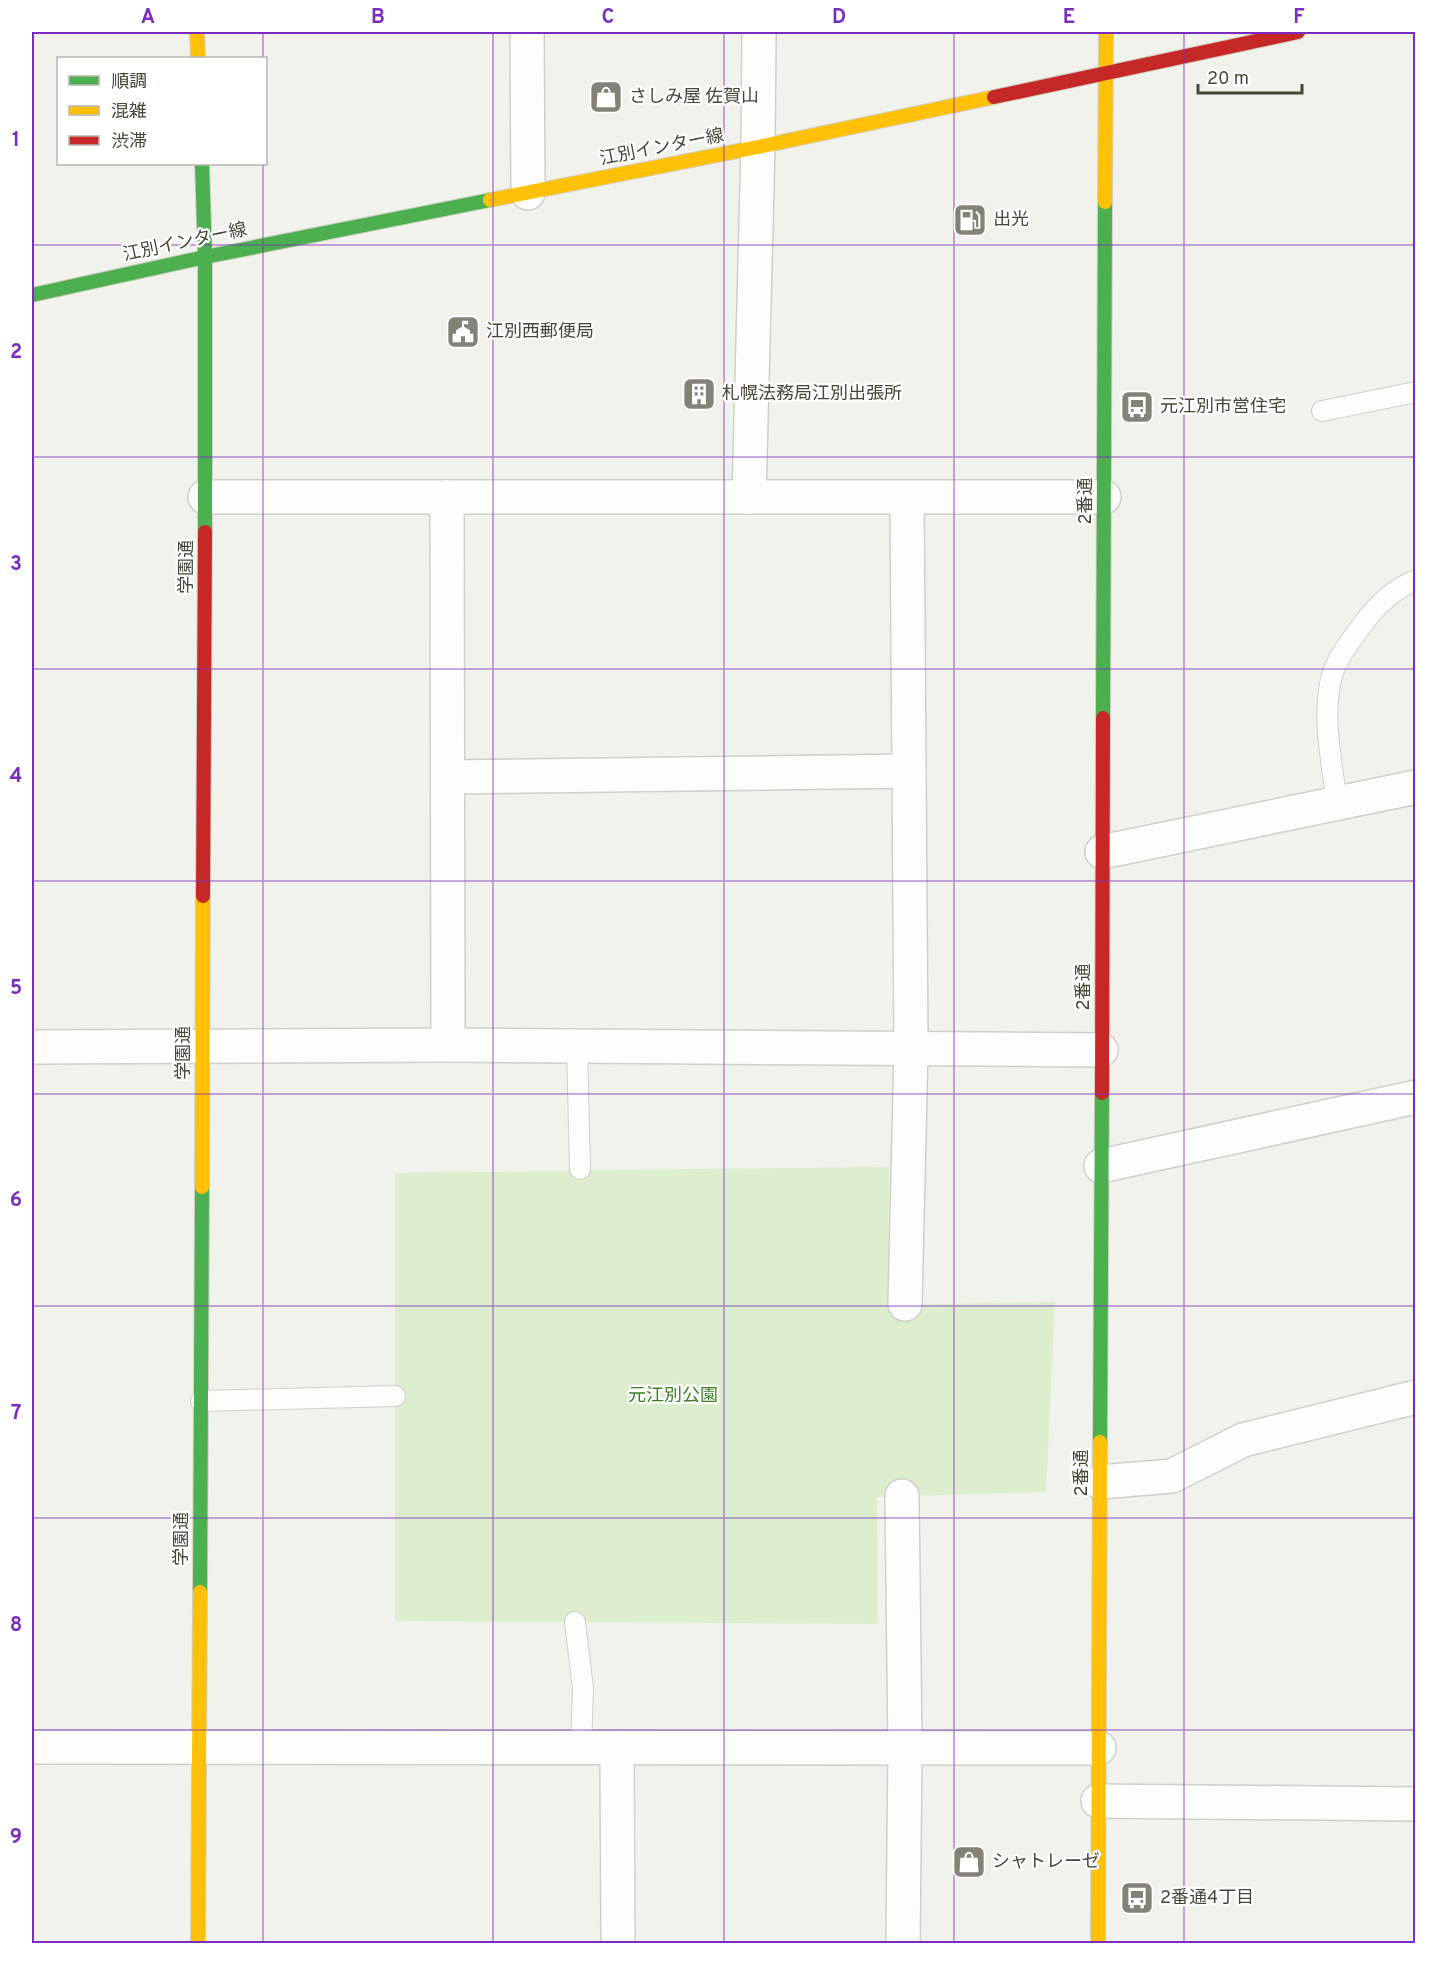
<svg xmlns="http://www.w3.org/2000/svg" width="1447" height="1975" font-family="Overpass,'Noto Sans JP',sans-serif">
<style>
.green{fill:#dceecd}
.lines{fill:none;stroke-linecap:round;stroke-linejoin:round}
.lane-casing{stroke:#d0cfca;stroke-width:22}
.street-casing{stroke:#d0cfca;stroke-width:36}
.fast-casing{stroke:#d2d0c4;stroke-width:16}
.slow-casing{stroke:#d2d0c4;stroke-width:16}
.jam-casing{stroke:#d2d0c4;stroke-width:16}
.lane{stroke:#fdfdfc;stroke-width:20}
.street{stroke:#fdfdfc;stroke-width:33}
.fast{stroke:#4caf50;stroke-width:14}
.slow{stroke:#ffc107;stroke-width:14}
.jam{stroke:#c62828;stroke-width:14}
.grid{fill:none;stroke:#7b2cbf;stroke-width:1.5;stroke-opacity:0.55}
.labels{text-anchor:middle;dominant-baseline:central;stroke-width:4.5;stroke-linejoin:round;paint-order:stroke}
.poi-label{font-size:18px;fill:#494538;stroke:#fff;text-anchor:start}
.street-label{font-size:18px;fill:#494538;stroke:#fff}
.park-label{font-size:18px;fill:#3e7d29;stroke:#fff}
.neatline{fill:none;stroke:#7b2cbf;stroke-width:2}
.grid-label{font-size:20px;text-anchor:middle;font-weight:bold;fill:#7b2cbf}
</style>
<rect width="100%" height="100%" fill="#f2f2ed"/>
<polygon class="green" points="889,1167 888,1305 1055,1302 1046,1492 877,1497 878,1624 395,1621 395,1173 566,1171 580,1169 595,1170"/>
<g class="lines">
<g class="lane-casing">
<g id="lane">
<polyline points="1322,411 1416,392"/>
<path d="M 1337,803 C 1332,763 1322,720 1331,679 C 1336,659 1351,640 1363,624 C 1377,605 1393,589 1416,580"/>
<polyline points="577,1045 580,1169"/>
<polyline points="201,1401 395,1396"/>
<polyline points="575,1622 583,1688 581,1747"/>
</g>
</g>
<g class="street-casing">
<g id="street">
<polyline points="527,32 528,193"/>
<polyline points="205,497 1104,497"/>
<polyline points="447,497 448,1045"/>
<polyline points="749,497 758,147 759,32"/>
<polyline points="448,777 909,771"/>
<polyline points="1102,852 1416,787"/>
<polyline points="32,1047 448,1045 1101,1050"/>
<polyline points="1101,1166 1416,1097"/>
<polyline points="905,1304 911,1049 907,498"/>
<polyline points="1100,1482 1172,1476 1243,1440 1416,1397"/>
<polyline points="902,1496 905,1748 903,1944"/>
<polyline points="32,1747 1099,1748"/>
<polyline points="617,1747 618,1944"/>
<polyline points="1098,1801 1416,1804"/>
</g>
</g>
<g class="fast-casing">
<g id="fast">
<polyline points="202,164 205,257 205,532"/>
<polyline points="32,295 205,257 490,200"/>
<polyline points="1103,718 1105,202"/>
<polyline points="1100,1442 1102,1093"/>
<polyline points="200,1592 202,1187"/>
</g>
</g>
<g class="slow-casing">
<g id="slow">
<polyline points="197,32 198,58"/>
<polyline points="490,200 758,147 994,97"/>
<polyline points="1105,202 1106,32"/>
<polyline points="202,1187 203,896"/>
<polyline points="198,1944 200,1592"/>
<polyline points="1098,1944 1100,1442"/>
</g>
</g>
<g class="jam-casing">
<g id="jam">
<polyline points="994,97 1298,32"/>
<polyline points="203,896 205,532"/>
<polyline points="1102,1093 1103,718"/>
</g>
</g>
<use href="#lane" class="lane"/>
<use href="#street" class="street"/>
<use href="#fast" class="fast"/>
<use href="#slow" class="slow"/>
<use href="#jam" class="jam"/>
</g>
<path class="grid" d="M 263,32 L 263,58M 493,32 L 493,1944M 724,32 L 724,1944M 954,32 L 954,1944M 1184,32 L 1184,1944M 263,164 L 263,1944M 32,245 L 1416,245M 32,457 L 1416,457M 32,669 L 1416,669M 32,881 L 1416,881M 32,1094 L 1416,1094M 32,1306 L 1416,1306M 32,1518 L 1416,1518M 32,1730 L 1416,1730"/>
<defs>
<g id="shop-square" transform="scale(1.725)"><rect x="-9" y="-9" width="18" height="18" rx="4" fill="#848277" stroke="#fff"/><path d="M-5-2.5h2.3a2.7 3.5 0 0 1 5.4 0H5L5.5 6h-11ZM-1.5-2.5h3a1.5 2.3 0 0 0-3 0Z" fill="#fff"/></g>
<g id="fuel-square" transform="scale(1.725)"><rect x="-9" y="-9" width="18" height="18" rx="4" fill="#848277" stroke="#fff"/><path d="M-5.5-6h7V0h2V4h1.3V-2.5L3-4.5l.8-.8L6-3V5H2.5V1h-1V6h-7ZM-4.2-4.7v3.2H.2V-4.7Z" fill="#fff"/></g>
<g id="civic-square" transform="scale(1.725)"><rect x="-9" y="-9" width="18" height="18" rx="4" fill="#848277" stroke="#fff"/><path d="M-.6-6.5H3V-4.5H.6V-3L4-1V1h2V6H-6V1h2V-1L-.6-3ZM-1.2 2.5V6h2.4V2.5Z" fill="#fff"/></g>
<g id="building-square" transform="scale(1.725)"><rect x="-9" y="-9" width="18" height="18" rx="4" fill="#848277" stroke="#fff"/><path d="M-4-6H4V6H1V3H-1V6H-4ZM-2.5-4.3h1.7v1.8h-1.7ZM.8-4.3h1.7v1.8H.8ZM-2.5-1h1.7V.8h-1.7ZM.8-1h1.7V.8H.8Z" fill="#fff"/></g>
<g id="bus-square" transform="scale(1.725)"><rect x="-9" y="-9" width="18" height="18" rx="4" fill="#848277" stroke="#fff"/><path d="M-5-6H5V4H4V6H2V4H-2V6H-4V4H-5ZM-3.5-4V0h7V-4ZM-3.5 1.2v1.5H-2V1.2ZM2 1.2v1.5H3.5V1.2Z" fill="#fff"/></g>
</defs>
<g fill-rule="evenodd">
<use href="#shop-square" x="606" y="97"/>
<use href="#fuel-square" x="970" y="220"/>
<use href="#civic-square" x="463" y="332"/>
<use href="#building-square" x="699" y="394"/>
<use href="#bus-square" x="1137" y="407"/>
<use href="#shop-square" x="969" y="1862"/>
<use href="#bus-square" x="1137" y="1898"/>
</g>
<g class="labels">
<g class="poi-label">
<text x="629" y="97">さしみ屋 佐賀山</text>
<text x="993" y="220">出光</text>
<text x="486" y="332">江別西郵便局</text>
<text x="722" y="394">札幌法務局江別出張所</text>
<text x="1160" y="407">元江別市営住宅</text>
<text x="992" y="1862">シャトレーゼ</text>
<text x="1160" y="1898">2番通4丁目</text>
</g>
<g class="street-label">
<text transform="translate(662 148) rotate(-11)">江別インター線</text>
<text transform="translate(185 243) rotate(-12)">江別インター線</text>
<text transform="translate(1086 501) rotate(-90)">2番通</text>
<text transform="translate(187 567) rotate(-90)">学園通</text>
<text transform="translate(1084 987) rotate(-90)">2番通</text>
<text transform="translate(184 1053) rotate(-90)">学園通</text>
<text transform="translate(1082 1473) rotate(-90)">2番通</text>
<text transform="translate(182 1539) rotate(-90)">学園通</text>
</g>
<g class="park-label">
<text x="673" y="1396">元江別公園</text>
</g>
</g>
<rect width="1447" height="1975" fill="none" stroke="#ffffff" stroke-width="66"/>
<rect x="57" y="57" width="210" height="108" fill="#ffffff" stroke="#b6b5af" stroke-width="1.5"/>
<rect x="69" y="76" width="30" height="9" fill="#4caf50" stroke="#b6b5af" stroke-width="1.5"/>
<text x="111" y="87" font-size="18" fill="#494538">順調</text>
<rect x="69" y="106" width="30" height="9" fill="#ffc107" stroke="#b6b5af" stroke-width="1.5"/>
<text x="111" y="117" font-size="18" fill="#494538">混雑</text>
<rect x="69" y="136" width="30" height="9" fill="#c62828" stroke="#b6b5af" stroke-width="1.5"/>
<text x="111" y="147" font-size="18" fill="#494538">渋滞</text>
<path d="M1198 84v9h104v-9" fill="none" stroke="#494538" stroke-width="3"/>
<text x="1207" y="84" font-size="18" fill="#494538" stroke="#ffffff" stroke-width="4.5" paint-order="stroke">20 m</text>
<rect x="33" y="33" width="1381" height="1909" class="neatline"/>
<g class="grid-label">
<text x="148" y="23">A</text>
<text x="378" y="23">B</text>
<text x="608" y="23">C</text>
<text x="839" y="23">D</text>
<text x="1069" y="23">E</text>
<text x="1299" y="23">F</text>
<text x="16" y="146">1</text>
<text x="16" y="358">2</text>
<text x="16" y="570">3</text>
<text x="16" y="782">4</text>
<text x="16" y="994">5</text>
<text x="16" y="1206">6</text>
<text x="16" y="1419">7</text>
<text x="16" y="1631">8</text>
<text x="16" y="1843">9</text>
</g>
</svg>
